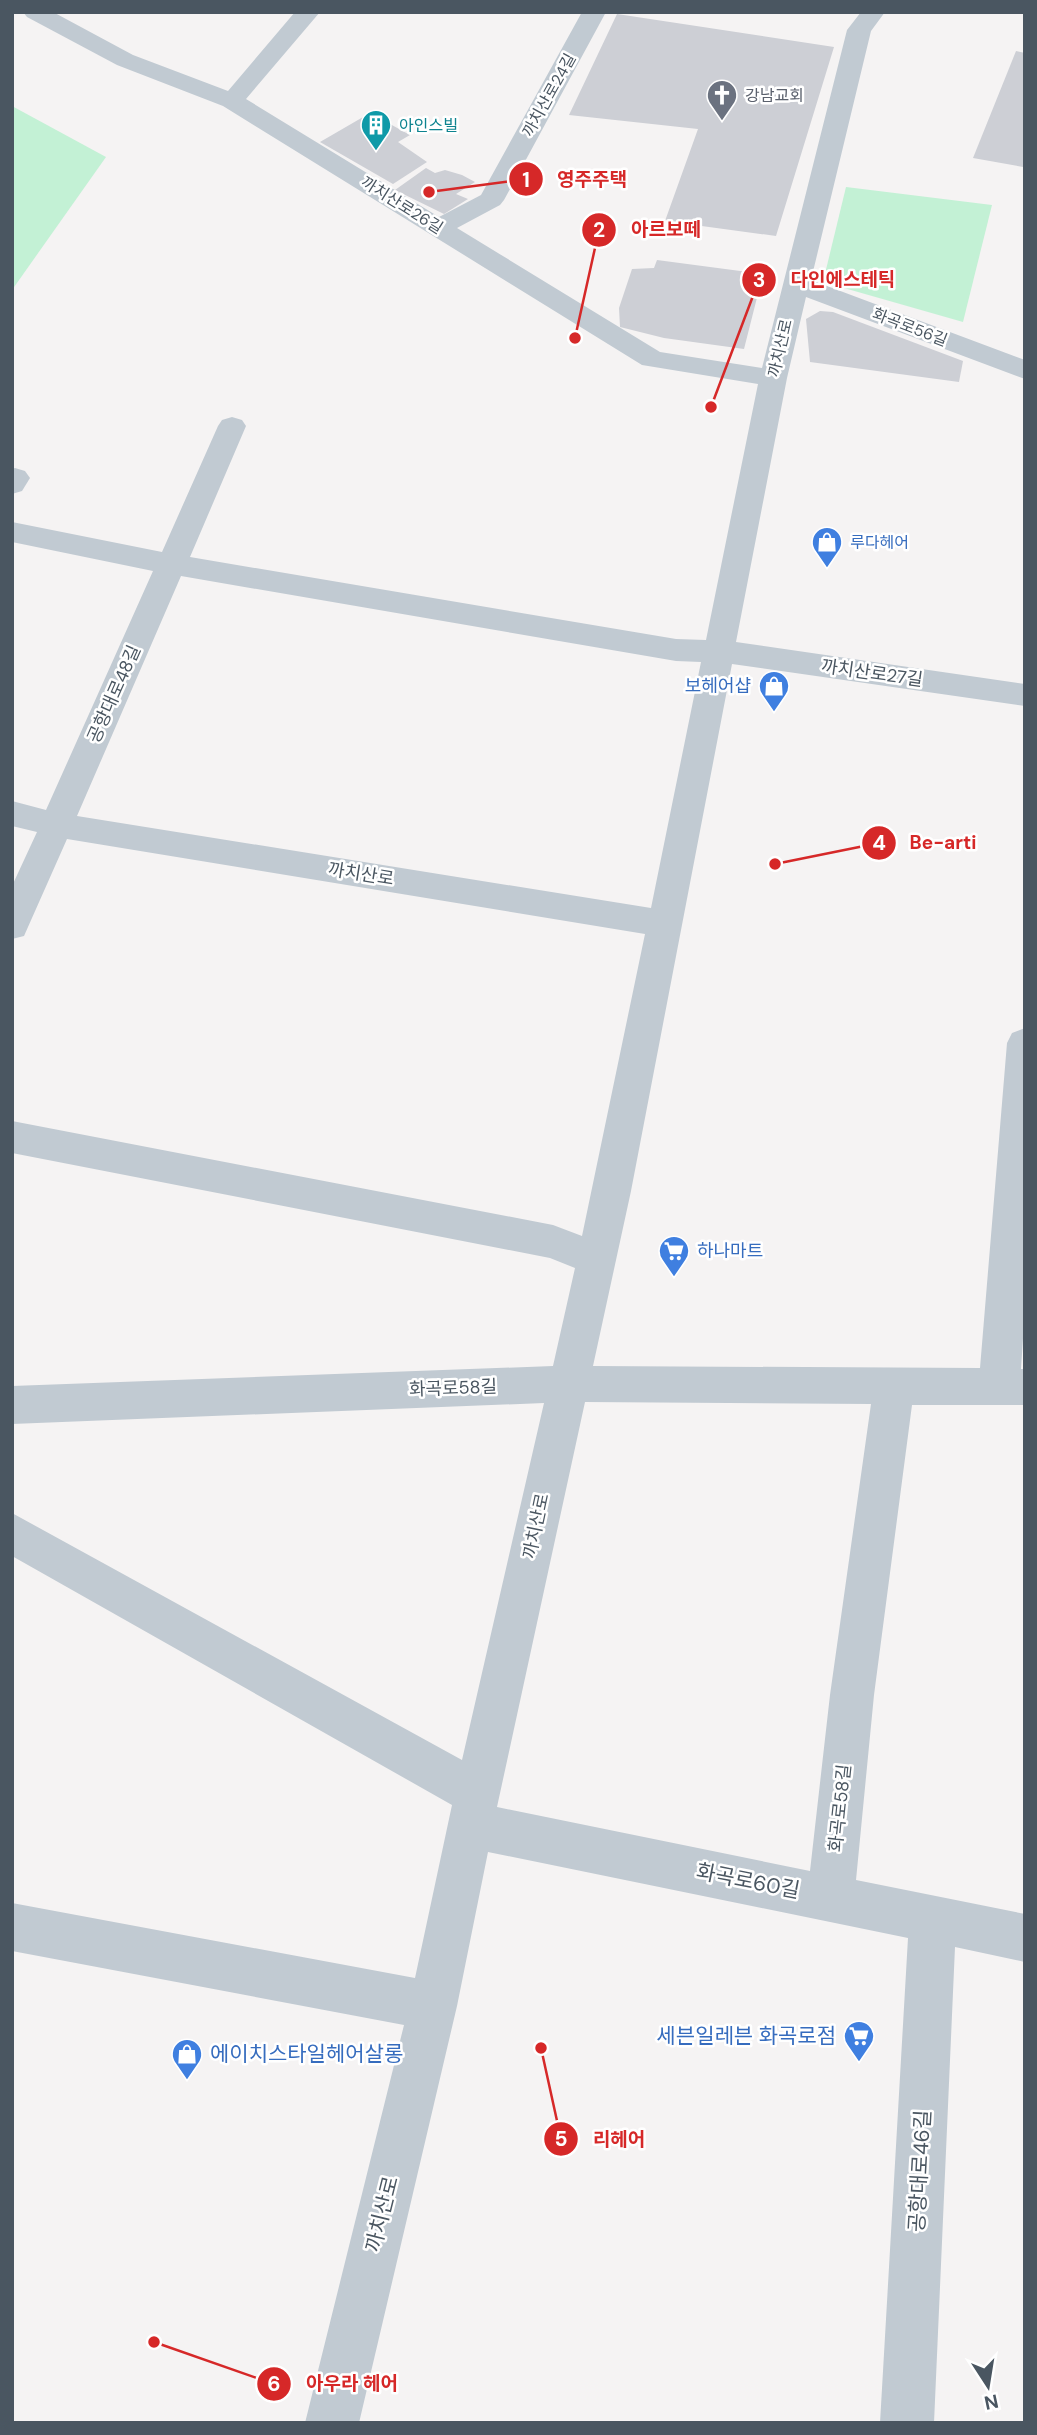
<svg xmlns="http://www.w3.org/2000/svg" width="1037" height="2435" font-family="'DM Sans','Noto Sans KR',sans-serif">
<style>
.green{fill:#c3f1d5}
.building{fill:#cdcfd5}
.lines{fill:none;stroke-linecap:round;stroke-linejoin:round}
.minor{fill:#c1cad2;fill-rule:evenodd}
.labels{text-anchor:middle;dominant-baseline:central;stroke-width:5;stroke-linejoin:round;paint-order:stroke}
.far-street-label{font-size:16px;fill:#4a5661;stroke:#fff}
.far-worship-label{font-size:16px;fill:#5b616d;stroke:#fff;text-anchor:start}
.far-culture-label{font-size:16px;fill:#0d838f;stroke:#fff;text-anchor:start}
.far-shop-label{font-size:16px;fill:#366cbe;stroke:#fff;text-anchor:start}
.street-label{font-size:18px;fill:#4a5661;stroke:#fff}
.shop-label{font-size:18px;fill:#366cbe;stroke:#fff;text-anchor:end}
.near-street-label{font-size:21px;fill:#4a5661;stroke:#fff}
.near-shop-label{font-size:21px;fill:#366cbe;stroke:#fff;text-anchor:end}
.leader{fill:none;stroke:#d62828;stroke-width:2.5}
.callout-dot{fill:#d62828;stroke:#fff;stroke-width:2.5}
.mark-label{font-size:21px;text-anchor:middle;font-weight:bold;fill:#fff}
.callout-label{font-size:19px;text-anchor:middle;font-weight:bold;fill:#d62828;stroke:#fff;stroke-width:5;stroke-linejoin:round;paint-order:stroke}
</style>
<rect width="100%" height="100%" fill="#f5f3f3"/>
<g class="green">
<polygon points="12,106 106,157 12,290"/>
<polygon points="846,187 992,205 963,322 823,282"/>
</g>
<g class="building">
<polygon points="617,14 834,47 776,236 665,221 698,129 569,115"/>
<polygon points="1016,51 1025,53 1023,167 973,158"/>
<polygon points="370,113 410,135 398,142 427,162 393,184 320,142"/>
<polygon points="426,168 435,173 445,170 462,175 475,182 456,194 468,199 444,214 395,190"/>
<polygon points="657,260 763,274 744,349 664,338 620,327 619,308 632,269 654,268"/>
<polygon points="820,311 833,312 963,361 959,382 810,362 806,319"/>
</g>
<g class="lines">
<g class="minor">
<path d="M 23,12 L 53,12 L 133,55 L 228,91 L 295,12 L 320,12 L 246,99 L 439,217 L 481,195 L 582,12 L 606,12 L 504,200 L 500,205 L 457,228 L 660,352 L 762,368 L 847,30 L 861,12 L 885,12 L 871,31 L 811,280 L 1025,360 L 1025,379 L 806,297 L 787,378 L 736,642 L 1025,684 L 1025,706 L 732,664 L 631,1191 L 593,1366 L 980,1368 L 1007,1043 L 1012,1033 L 1025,1028 L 1025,1308 L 1021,1369 L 1025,1369 L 1025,1405 L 912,1405 L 874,1695 L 856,1880 L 1025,1914 L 1025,1962 L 955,1947 L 934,2423 L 880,2423 L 908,1938 L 488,1852 L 457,2006 L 359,2423 L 305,2423 L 404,2025 L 12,1951 L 12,1903 L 415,1978 L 452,1805 L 12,1556 L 12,1513 L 462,1760 L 544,1403 L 12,1424 L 12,1386 L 553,1366 L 575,1268 L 550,1258 L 12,1153 L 12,1121 L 553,1225 L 582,1236 L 645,934 L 67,839 L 24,936 L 12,939 L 12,886 L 37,832 L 12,826 L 12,801 L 46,810 L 153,571 L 12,542 L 12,522 L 162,552 L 218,426 L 222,420 L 232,417 L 242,420 L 246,426 L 190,557 L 676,639 L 706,640 L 758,384 L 642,365 L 223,106 L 117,65 L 27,17 ZM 181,576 L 676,661 L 701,662 L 651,908 L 77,816 ZM 585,1402 L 871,1404 L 830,1695 L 810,1871 L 497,1807 Z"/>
<polygon points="15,468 25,471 30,478 22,491 12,494 12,469"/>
</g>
</g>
<defs>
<g id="church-pin" transform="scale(1.575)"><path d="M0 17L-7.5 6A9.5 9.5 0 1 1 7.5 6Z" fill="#6b7280" stroke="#fff"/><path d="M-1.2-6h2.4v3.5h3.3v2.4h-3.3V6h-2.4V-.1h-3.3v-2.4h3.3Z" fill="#fff"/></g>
<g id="building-pin" transform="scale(1.575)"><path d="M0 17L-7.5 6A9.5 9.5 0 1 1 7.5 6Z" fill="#0f9aa8" stroke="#fff"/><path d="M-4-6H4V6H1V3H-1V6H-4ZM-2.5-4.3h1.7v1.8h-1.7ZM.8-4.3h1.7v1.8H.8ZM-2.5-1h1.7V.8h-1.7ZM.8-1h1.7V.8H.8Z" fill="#fff"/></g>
<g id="shop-pin" transform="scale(1.575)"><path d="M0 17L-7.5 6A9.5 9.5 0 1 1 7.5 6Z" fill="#3f7fe0" stroke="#fff"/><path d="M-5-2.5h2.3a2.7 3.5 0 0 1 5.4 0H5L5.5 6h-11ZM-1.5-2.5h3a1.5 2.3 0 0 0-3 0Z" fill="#fff"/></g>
<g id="supermarket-pin" transform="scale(1.575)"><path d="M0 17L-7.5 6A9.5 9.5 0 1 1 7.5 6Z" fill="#3f7fe0" stroke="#fff"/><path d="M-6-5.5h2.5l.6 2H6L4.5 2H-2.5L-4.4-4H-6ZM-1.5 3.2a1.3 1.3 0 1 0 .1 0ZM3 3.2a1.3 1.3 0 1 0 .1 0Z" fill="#fff"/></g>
</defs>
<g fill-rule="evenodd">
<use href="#church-pin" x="722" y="95"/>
<use href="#building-pin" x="376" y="125"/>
<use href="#shop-pin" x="827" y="542"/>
<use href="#shop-pin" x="774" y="686"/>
<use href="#supermarket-pin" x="674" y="1251"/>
<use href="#supermarket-pin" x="859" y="2036"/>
<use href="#shop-pin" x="187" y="2054"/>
</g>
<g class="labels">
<g class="far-street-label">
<text transform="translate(549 95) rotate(-61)">까치산로24길</text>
<text transform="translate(402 205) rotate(32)">까치산로26길</text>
<text transform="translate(910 327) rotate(21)">화곡로56길</text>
<text transform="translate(780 348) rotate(-77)">까치산로</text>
</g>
<g class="far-worship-label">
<text x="745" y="95">강남교회</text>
</g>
<g class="far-culture-label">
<text x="399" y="125">아인스빌</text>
</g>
<g class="far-shop-label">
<text x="850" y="542">루다헤어</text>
</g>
<g class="street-label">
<text transform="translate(872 673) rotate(8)">까치산로27길</text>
<text transform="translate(114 694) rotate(-66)">공항대로48길</text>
<text transform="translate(361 874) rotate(9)">까치산로</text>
<text transform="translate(453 1388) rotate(-2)">화곡로58길</text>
<text transform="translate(536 1526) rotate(-78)">까치산로</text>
<text transform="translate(840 1808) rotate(-84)">화곡로58길</text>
</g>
<g class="shop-label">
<text x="751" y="686">보헤어샵</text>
<text x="697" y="1251" text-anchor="start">하나마트</text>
</g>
<g class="near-street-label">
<text transform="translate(748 1881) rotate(11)">화곡로60길</text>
<text transform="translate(920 2171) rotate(-87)">공항대로46길</text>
<text transform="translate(382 2214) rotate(-76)">까치산로</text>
</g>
<g class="near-shop-label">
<text x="836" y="2036">세븐일레븐 화곡로점</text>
<text x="210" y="2054" text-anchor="start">에이치스타일헤어살롱</text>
</g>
</g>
<path class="leader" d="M429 192L526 179M575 338L599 230M711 407L759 280M775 864L879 843M541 2048L561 2139M154 2342L274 2384"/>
<g class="callout-dot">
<circle cx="429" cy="192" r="7"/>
<circle cx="575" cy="338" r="7"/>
<circle cx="711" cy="407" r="7"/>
<circle cx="775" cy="864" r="7"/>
<circle cx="541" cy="2048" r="7"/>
<circle cx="154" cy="2342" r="7"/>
<circle cx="526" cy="179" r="18"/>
<circle cx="599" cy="230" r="18"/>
<circle cx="759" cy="280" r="18"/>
<circle cx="879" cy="843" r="18"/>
<circle cx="561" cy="2139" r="18"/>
<circle cx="274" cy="2384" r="18"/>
</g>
<g class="mark-label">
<text x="526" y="187">1</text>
<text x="599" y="237">2</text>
<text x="759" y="287">3</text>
<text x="879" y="850">4</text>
<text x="561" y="2146">5</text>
<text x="274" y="2391">6</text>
</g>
<g class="callout-label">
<text x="592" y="186">영주주택</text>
<text x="666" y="236">아르보떼</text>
<text x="843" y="286">다인에스테틱</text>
<text x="943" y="849">Be-arti</text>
<text x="619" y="2146">리헤어</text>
<text x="352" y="2390">아우라 헤어</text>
</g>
<rect width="1037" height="2435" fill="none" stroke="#4a5661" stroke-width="28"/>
<g transform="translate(988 2386) rotate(168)" stroke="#ffffff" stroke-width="5" paint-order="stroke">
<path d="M0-5L12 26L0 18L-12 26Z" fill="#4a5661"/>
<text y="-10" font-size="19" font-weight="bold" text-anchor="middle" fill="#4a5661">N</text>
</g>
</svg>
